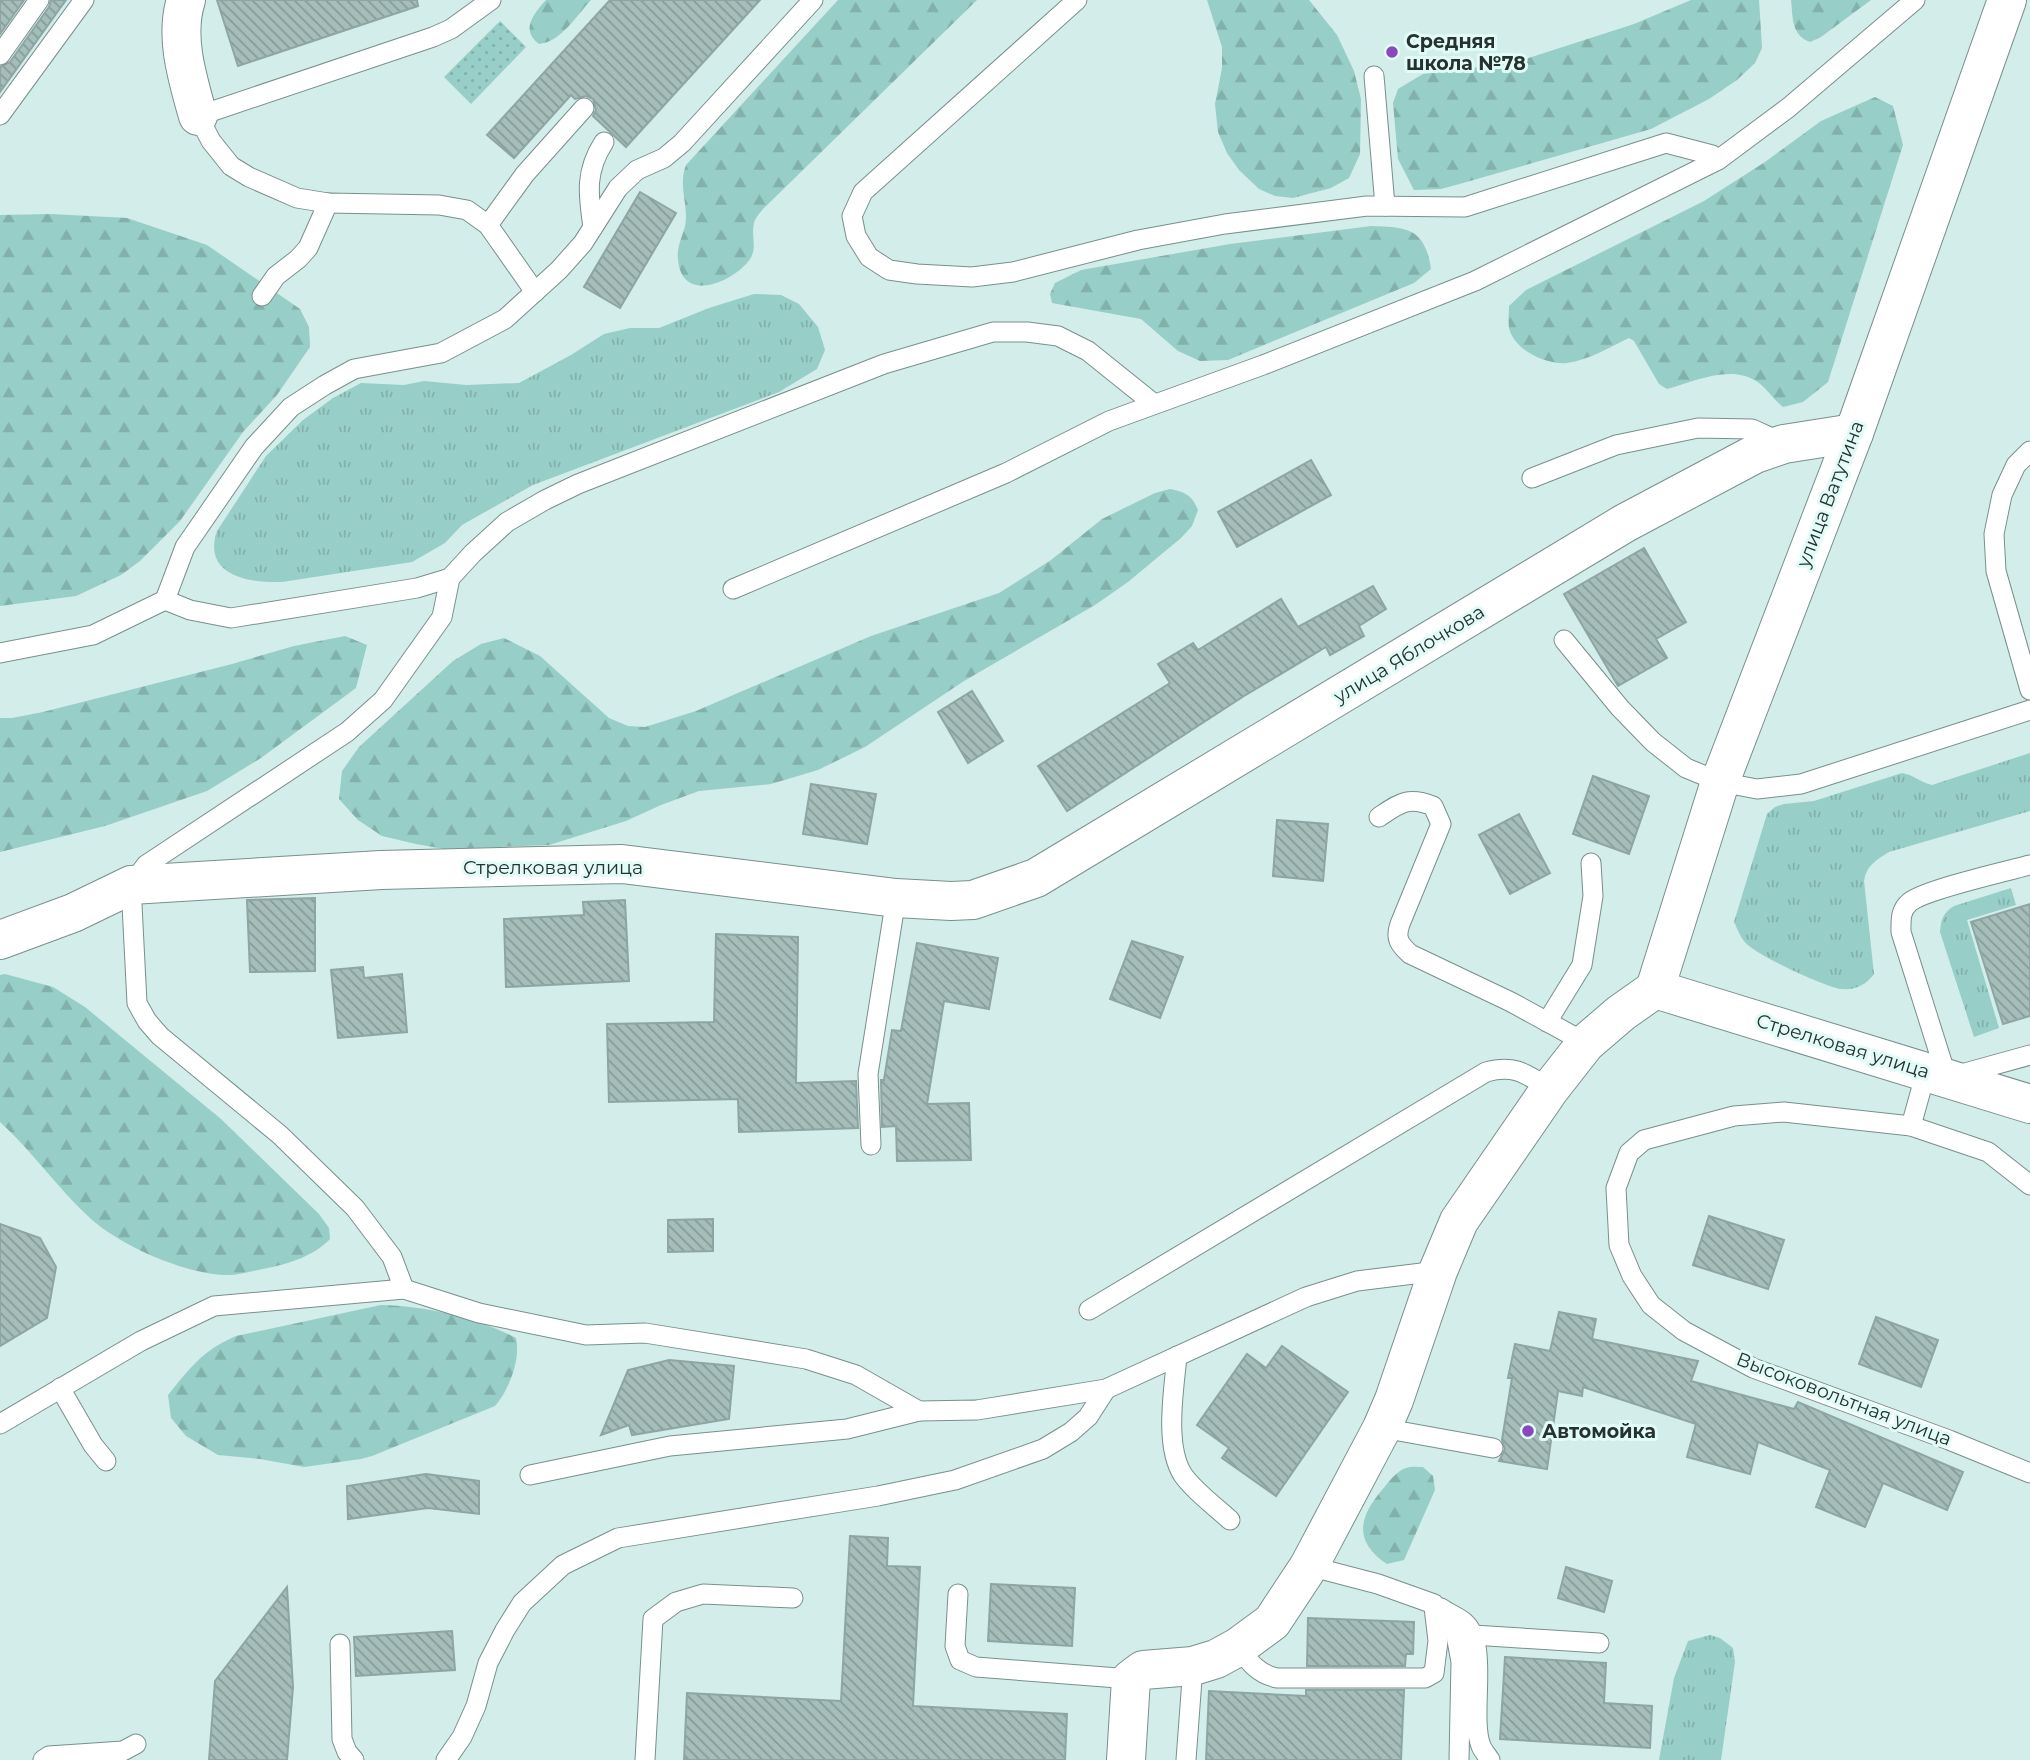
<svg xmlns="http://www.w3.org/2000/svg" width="2030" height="1760" font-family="Montserrat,sans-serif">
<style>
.grass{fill:url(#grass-tufts)}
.forest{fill:url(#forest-firs)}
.park{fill:url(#park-dots)}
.building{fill:url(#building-back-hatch);stroke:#8ea6a3;stroke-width:2}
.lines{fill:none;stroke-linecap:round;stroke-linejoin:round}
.service-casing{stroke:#78908c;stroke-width:21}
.minor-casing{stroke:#78908c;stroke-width:40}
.primary-casing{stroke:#78908c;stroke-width:40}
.service{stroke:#fff;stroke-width:19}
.minor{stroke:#fff;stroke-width:38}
.primary{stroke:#fff;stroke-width:38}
.poi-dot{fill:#8a48bd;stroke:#e1fbf7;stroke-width:2.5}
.labels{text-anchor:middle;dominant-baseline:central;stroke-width:6;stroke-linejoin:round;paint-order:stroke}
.poi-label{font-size:19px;font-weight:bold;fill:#27312f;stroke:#e1fbf7;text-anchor:start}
.street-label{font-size:19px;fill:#27312f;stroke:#e1fbf7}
</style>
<defs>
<pattern id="grass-tufts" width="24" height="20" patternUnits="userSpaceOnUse" patternTransform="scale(1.75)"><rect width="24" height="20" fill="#97cec7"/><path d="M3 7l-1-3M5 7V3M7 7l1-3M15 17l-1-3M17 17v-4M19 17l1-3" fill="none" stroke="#82b1ab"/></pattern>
<pattern id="forest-firs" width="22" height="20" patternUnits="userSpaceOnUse" patternTransform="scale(1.75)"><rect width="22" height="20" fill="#97cec7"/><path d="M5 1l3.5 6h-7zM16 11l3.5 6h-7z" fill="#82b1ab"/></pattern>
<pattern id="park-dots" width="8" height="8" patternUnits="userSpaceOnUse" patternTransform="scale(1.75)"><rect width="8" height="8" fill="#97cec7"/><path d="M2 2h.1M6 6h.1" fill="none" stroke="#82b1ab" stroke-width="1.8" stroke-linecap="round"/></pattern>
<pattern id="building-back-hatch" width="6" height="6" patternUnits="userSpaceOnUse" patternTransform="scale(1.75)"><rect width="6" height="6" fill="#a5beba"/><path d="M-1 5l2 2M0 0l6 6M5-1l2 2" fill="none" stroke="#869b98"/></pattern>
</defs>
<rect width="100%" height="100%" fill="#d3edea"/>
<g class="grass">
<path d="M 754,294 L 781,295 L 799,304 L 818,327 L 825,350 L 817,369 L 779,392 L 533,485 L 462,525 L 445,543 L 412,562 L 282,582 C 250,583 202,576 217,531 L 266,456 L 303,420 L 333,398 L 361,383 L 404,385 L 424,381 L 466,385 L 519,383 L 571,355 L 604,334 L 630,328 L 659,328 L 709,308 Z"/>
<path d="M 2030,753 L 2030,811 L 1889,852 C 1876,860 1866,866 1864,881 L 1874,974 C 1866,985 1856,990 1841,989 C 1825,987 1753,954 1744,941 C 1740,936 1737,928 1734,922 L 1767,814 L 1775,807 L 1784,804 L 1814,801 L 1902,773 C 1914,775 1920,782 1932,785 Z"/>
<path d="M 2011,888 L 2016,905 L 1967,920 L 1999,1028 L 1974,1037 L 1940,932 C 1941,919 1943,913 1954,906 Z"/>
<polygon points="1710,1635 1720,1638 1733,1648 1735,1662 1721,1760 1659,1760 1674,1678 1688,1641"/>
</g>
<g class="forest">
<path d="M 546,0 L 591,0 C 577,15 561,42 539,44 C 520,30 534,13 546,0 Z"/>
<path d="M 838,0 L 977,0 L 763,209 C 760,213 755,218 754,223 C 750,241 761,251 743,267 C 723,286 681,300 678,259 C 676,244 686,232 686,218 C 686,199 679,183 686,165 Z"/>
<polygon points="1207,0 1309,0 1337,35 1354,71 1361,99 1360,154 1349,178 1331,188 1293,198 1275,196 1259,189 1239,170 1227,153 1218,132 1215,104 1222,68 1222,47"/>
<polygon points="1691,0 1759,0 1762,48 1755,63 1737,80 1709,99 1651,129 1463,183 1441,189 1414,190 1398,159 1393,103 1398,89 1423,74 1513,63 1634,24"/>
<path d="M 1791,0 L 1871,0 L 1821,37 L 1810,42 C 1791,35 1793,17 1791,0 Z"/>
<path d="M 1875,97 L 1893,106 L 1903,145 L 1828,382 L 1803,402 L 1783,407 C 1774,400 1768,390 1759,383 C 1733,363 1695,381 1667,389 L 1659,384 L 1634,341 L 1629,338 C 1610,347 1589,360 1567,363 C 1546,365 1514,350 1509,328 C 1508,321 1509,312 1509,306 L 1526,290 L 1704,201 L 1765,162 L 1821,121 Z"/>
<polygon points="51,214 127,218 207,245 300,309 309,327 310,347 277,395 243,432 180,521 140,561 121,575 76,596 0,606 0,215"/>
<path d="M 1371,226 C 1407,227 1425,228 1431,269 L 1414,283 L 1228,360 L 1200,361 L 1178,351 L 1141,319 L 1052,303 L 1050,294 L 1055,283 L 1081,270 L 1230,244 Z"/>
<path d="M 1170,489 C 1185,492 1192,495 1198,510 L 1192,526 L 1181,538 L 1128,582 L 1095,605 L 964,681 L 865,747 L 818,770 L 771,784 L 699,791 L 661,805 L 626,821 L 549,845 L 444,849 L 416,844 L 382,836 L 358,820 L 339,799 L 342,771 L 359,747 L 453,661 L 481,644 L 504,638 L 540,656 L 609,718 L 628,726 L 645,727 L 696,711 L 871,636 L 999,593 L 1051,560 L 1102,519 L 1155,493 Z"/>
<polygon points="345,636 367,645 356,688 261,758 207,791 105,826 0,852 0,718 12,718 43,712 232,664 294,646"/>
<path d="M 5,974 L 53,987 L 85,1007 L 221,1119 L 319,1214 L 329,1228 L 330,1239 C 312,1258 284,1265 258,1270 C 248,1272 237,1275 227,1275 C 187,1275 121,1246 91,1219 C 58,1189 33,1152 0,1122 L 0,975 Z"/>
<path d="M 381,1305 C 426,1306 475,1317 516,1338 C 521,1359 509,1390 495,1406 L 372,1456 L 361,1459 L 304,1467 L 260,1459 L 218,1455 L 186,1436 L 171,1418 L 168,1395 C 191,1367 203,1350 236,1336 Z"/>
<path d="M 1423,1467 L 1433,1476 L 1435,1490 L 1404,1560 L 1387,1564 C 1354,1542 1358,1518 1382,1490 C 1388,1483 1396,1471 1406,1468 C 1411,1466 1418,1467 1423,1467 Z"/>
</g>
<polygon class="park" points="500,21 526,47 471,104 444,77"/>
<g class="building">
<polygon points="0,0 24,0 0,34"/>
<polygon points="51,0 66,0 0,92 0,67 10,62 49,7"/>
<polygon points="217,0 417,0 418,6 238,66"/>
<polygon points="610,0 760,0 626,147 593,116 596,110 593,99 586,96 575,99 571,95 514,158 487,135"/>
<polygon points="640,192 676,213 620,308 584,287"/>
<polygon points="1311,460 1331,495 1237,547 1218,512"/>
<polygon points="1644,548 1686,622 1656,639 1667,658 1618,686 1564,594"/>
<polygon points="1373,586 1386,609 1359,626 1364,636 1330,655 1326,647 1244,696 1067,811 1038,766 1170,683 1158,664 1193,643 1198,650 1281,599 1298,627"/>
<polygon points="972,691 1003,741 968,763 938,712"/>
<polygon points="1593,776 1649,796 1629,854 1573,834"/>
<polygon points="811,784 876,794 867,844 803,834"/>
<polygon points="1519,814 1550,873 1510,894 1479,835"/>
<polygon points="1277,820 1328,824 1323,881 1273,876"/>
<polygon points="315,898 315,971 250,972 247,900"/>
<polygon points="625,900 629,981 506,987 504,919 584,915 583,902"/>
<polygon points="2030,904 2030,1016 2003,1024 1971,922"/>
<polygon points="716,934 798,937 796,1083 856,1081 858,1128 739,1132 738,1099 609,1102 607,1024 714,1022"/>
<polygon points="1132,941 1183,957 1160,1018 1110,999"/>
<polygon points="917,943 998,958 989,1009 944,1001 927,1104 969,1103 971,1160 897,1161 896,1126 882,1127 881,1080 884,1080 892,1030 901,1031"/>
<polygon points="363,967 364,978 402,974 407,1032 338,1038 331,970"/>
<polygon points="1709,1216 1784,1240 1768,1289 1693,1265"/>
<polygon points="713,1219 713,1251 668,1252 668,1220"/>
<polygon points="0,1224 40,1238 56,1267 47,1318 0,1346"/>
<polygon points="1559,1312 1596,1319 1592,1339 1698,1361 1691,1381 1794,1409 1798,1402 1963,1472 1947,1510 1883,1483 1865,1527 1816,1507 1830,1470 1758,1442 1750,1474 1687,1457 1696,1424 1583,1387 1582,1396 1558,1391 1547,1469 1499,1461 1505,1449 1502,1440 1512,1378 1508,1378 1515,1344 1550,1351"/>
<polygon points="1876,1317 1938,1340 1921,1387 1859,1364"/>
<polygon points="1282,1346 1348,1392 1276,1496 1222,1458 1229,1448 1197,1425 1247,1354 1266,1368"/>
<polygon points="669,1360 734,1366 729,1419 632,1435 629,1425 601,1435 628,1370"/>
<polygon points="426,1474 479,1481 479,1514 428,1508 348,1519 347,1486"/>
<polygon points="850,1536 888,1538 887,1566 920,1567 913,1706 1067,1714 1065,1760 684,1760 687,1693 841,1701"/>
<polygon points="1566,1567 1612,1581 1604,1612 1558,1598"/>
<polygon points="991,1584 1075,1588 1072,1646 988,1641"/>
<polygon points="287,1587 293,1687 287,1760 209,1760 215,1681"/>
<polygon points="1308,1618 1414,1622 1413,1654 1406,1654 1405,1666 1307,1666"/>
<polygon points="452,1631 455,1670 356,1676 354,1637"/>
<polygon points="1505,1657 1606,1663 1604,1703 1652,1706 1650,1748 1500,1739"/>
<polygon points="1306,1690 1404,1690 1401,1760 1206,1760 1209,1691 1306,1696"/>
</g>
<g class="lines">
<g class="service-casing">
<g id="service">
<polyline points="491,0 451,29 433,37 198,116 211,141 231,166 249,177 297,198 328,203 439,205 467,210 488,225 535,292"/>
<polyline points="1077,0 863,192 852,216 856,236 869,257 889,270 917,274 972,277 1013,272 1138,240 1225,224 1367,206 1465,207 1666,143 1712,155 1718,160"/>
<polyline points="0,55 39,0"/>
<polyline points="1374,76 1385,206"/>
<polyline points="0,115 84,0"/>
<polyline points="488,225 525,174 584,108"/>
<path d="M 593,227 C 588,194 585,171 604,142"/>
<polyline points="262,296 276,276 298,259 308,248 328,203"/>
<polyline points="2030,451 2016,465 2002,495 1994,534 1996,571 2030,690"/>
<polyline points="1532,478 1616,445 1698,428 1752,429 1783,443"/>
<polyline points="733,589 1006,473 1109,421 1263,365 1475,281 1718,160 1788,108 1915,0"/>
<polyline points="165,600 190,610 231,618 417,588 450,578"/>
<polyline points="1564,640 1620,708 1653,742 1686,768 1720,782 1757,789 1801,784 2030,710"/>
<polyline points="0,653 93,635 165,600 185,547 254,447 291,407 325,385 354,369 441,353 505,319 559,270 583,243 618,188 637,170 664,158 682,143 813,0"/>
<path d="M 1379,817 C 1400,803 1408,796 1433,806 L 1441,824 L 1400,924 C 1395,938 1399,944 1410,954 L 1511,1002 L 1586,1043"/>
<path d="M 2030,865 C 2007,871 1924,890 1910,902 C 1900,910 1901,920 1901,932 L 1947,1078 L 2030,1055"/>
<polyline points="1547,1022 1582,965 1593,896 1591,863"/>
<polyline points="1911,1126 1926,1072"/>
<polyline points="871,1145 868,1074 896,898"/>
<polyline points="2030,1185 1988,1152 1911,1126 1784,1112 1734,1116 1644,1140 1629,1153 1616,1188 1619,1245 1632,1276 1651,1305 1684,1331 1753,1368 1949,1440 2030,1473"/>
<polyline points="404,1289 392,1257 355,1208 280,1135 160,1036 147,1021 137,1003 131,885 146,865 347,732 383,700 442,617 450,578 473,553 507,522 545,500 578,484 884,364 993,332 1027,332 1058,336 1088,351 1154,404"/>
<path d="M 1089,1310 L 1486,1072 C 1515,1064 1526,1074 1550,1089"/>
<path d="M 1177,1356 C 1174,1389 1164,1446 1183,1475 C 1195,1492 1215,1506 1230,1520"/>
<polyline points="60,1388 93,1445 106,1461"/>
<polyline points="0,1424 141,1341 214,1306 404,1289 479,1313 586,1335 645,1333 806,1359 856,1375 919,1411 977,1410 1106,1389 1306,1297 1357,1281 1438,1271"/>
<polyline points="1382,1428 1493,1448"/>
<polyline points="530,1475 670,1446 847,1429 919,1411"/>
<polyline points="1309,1566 1378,1584 1434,1604 1456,1635 1461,1662 1459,1760"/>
<polyline points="958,1594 955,1646 960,1660 976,1667 1131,1679"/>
<path d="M 1441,1608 C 1448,1613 1458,1617 1464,1622 C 1490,1644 1469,1715 1481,1746 C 1483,1751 1487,1755 1490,1760"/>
<polyline points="1473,1635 1599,1643"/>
<polyline points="340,1644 342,1739 347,1752 354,1760"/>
<path d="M 1238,1647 C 1250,1663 1258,1674 1277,1678 L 1425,1678 L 1434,1673 L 1438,1641 L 1434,1607"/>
<polyline points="43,1760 49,1756 123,1751 136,1744"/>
<polyline points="446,1760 462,1737 476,1706 488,1663 505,1630 522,1603 563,1565 618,1538 878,1496 955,1480 1043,1449 1071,1432 1088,1417 1106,1389"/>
<polyline points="645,1760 653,1619 676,1602 703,1594 793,1598"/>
<polyline points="1186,1760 1193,1666"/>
</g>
</g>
<g class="minor-casing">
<g id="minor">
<path d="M 186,0 C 174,37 188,80 198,116"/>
<polyline points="0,940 73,913 131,885 381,870 622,864 896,898 951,901 973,900 1036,878 1625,523 1755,454 1784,444 1854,433"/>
<polyline points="1126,1760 1131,1679 1143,1670 1193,1666 1216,1659 1238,1647 1272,1622 1309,1566 1382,1428 1394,1400 1438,1271 1459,1221 1550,1089 1586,1043 1621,1013 1655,989"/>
</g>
</g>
<g class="primary-casing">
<polyline id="primary" points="2007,0 1854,433 1720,782 1655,989 2030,1104"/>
</g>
<use href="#service" class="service"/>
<use href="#minor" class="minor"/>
<use href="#primary" class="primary"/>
</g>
<g class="poi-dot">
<circle cx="1392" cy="52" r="7"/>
<circle cx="1528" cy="1431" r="7"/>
</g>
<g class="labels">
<g class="poi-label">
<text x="1406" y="41">Средняя<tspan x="1406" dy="22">школа №78</tspan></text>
<text x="1542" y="1431">Автомойка</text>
</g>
<g class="street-label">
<text transform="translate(1830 494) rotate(-69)">улица Ватутина</text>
<text transform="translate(1409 654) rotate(-31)">улица Яблочкова</text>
<text x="553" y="867">Стрелковая улица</text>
<text transform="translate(1843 1046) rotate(17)">Стрелковая улица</text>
<text transform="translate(1844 1399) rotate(21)">Высоковольтная улица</text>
</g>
</g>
</svg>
